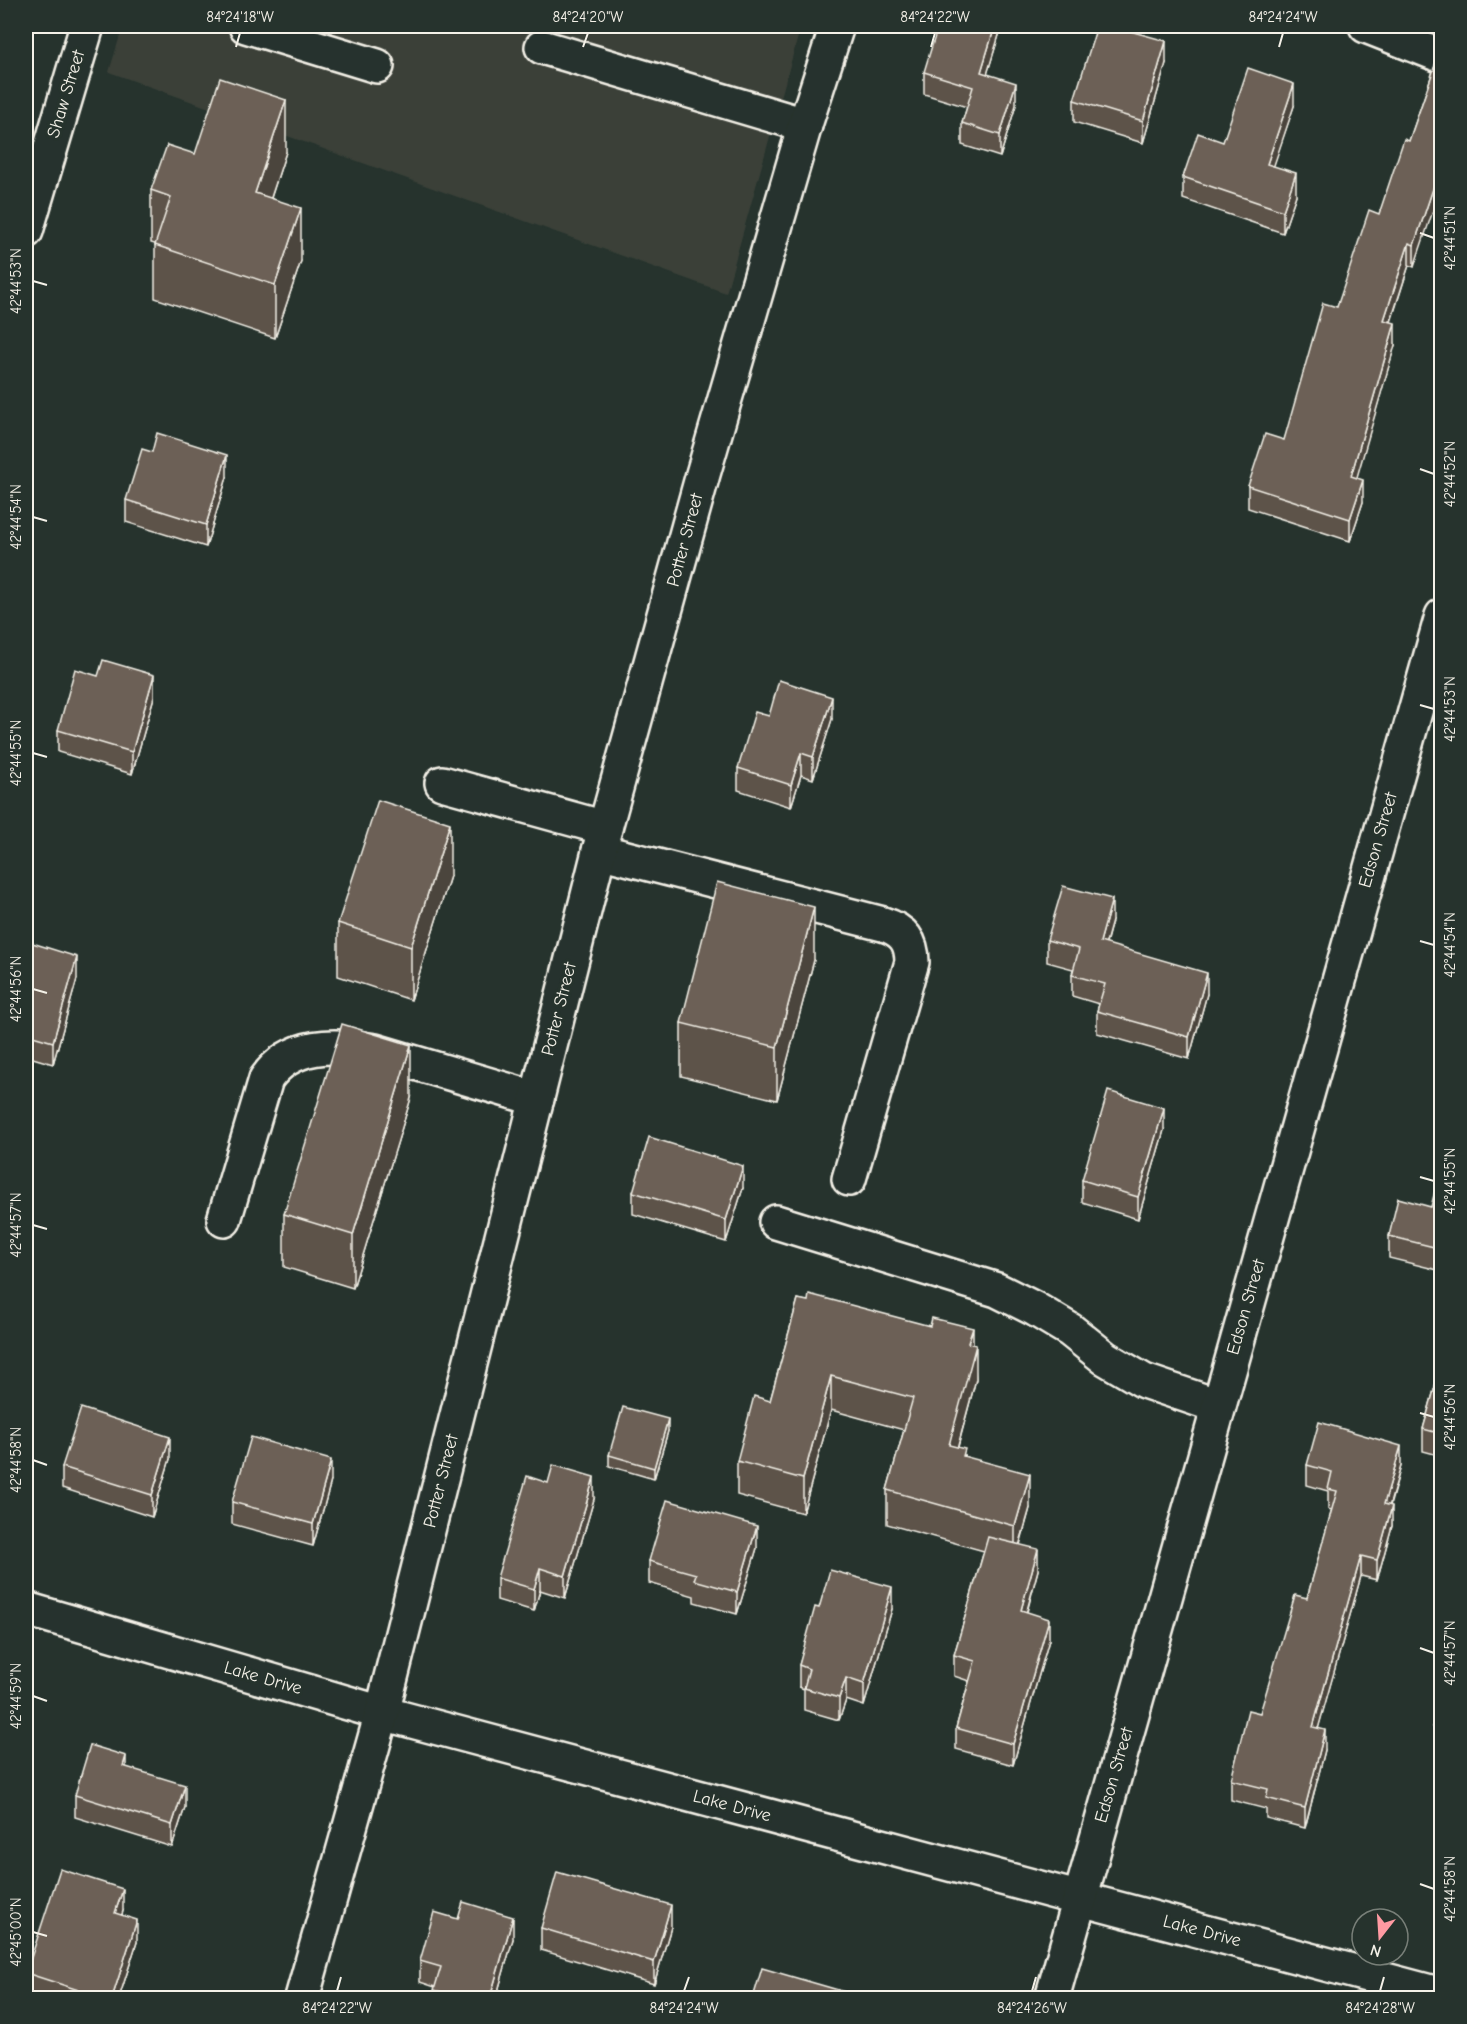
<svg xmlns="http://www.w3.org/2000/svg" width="1467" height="2024" font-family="'Comic Neue',sans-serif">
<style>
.built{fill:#3b4139}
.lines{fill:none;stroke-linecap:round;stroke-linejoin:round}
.minor-casing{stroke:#f4f1e8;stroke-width:38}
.minor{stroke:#26332d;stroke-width:33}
.wall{fill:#5d534a;stroke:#f4f1e8;stroke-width:1.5}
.shaded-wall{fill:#4c443c;stroke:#f4f1e8;stroke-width:1.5}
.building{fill:#6c6156;stroke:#f4f1e8;stroke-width:1.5}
.ticks{fill:none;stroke:#f4f1e8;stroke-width:2}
.labels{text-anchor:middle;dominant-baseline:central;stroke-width:6;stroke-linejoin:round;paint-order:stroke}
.street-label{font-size:18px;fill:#f4f1e8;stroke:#26332d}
.neatline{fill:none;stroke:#f4f1e8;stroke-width:2}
.ticks-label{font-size:15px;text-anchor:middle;fill:#f4f1e8}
</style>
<rect width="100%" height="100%" fill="#26332d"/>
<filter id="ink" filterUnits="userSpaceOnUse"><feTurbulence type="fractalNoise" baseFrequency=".0167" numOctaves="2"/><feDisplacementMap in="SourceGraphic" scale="12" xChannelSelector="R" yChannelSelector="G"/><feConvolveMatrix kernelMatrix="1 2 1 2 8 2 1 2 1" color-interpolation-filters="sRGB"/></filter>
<g filter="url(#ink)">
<polygon class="built" points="123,26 801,26 726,293 109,72"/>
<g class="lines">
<g class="minor-casing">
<g id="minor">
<polyline points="246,26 377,66"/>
<polyline points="1366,26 1442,56"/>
<polyline points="542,47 805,125"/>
<polyline points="26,231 87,26"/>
<polyline points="442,783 605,828"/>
<path d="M 599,851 L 883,924 C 903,930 912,941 912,962 L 849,1179"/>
<path d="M 224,1220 L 266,1079 C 291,1042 335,1044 375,1051 L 537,1099"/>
<polyline points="776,1222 997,1290 1035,1309 1070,1330 1105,1358 1144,1381 1218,1406"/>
<polyline points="26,1609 382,1713 1442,1995"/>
<polyline points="302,1998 382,1713 605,828 703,474 805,125 837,26"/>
<polyline points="1052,1998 1442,616"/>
</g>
</g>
<use href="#minor" class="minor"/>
</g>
<g class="wall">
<polygon points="1000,26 1000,32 987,74 1016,105 1000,157 962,145 962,123 967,107 924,94 924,72"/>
<polygon points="1439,54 1414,267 1409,265 1391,322 1395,345 1356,478 1363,502 1350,541 1248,508 1248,486 1284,440 1337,307 1379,214 1409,141"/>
<polygon points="1166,63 1143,143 1074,122 1074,100"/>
<polygon points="1294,106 1273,166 1296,195 1283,233 1183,199 1183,177 1223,142"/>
<polygon points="286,152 271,198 301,261 275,338 155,298 155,244 151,243 151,190 195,154"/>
<polygon points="227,477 206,547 126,522 126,500"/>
<polygon points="154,697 132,774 58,752 58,730"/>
<polygon points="769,716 832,719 813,779 801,775 791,807 738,790 738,768"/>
<polygon points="450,876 411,1000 338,976 338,923"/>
<polygon points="1112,921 1106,944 1207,994 1189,1059 1097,1033 1097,1011 1099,1004 1072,996 1072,975 1073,969 1047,962 1047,940"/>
<polygon points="26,941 77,979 53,1064 26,1056"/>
<polygon points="814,960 777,1100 681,1076 681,1023"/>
<polygon points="1442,1053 1442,1077 1441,1077"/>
<polygon points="411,1098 353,1288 284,1267 284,1214"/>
<polygon points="1164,1130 1138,1219 1082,1202 1082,1180"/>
<polygon points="1442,1180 1442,1271 1389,1258 1389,1236 1431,1207"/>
<polygon points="743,1188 726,1242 633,1214 633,1192"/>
<polygon points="798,1299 973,1344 976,1379 958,1447 965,1456 1030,1508 1020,1545 1038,1570 1027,1612 1049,1640 1013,1765 956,1749 956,1728 969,1681 954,1676 954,1655 984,1551 887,1524 887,1490 904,1430 831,1410 803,1513 737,1495 737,1461 770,1401"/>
<polygon points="1442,1362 1442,1456 1423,1451 1423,1429"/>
<polygon points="668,1431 654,1479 609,1466 609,1455"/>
<polygon points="170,1459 152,1517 62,1488 62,1467"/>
<polygon points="1307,1465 1401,1466 1390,1506 1392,1526 1377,1580 1361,1576 1318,1728 1325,1750 1305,1828 1266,1818 1266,1809 1231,1800 1231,1780 1260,1713 1307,1598 1332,1510 1328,1509 1328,1491 1307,1485"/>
<polygon points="331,1481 313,1546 232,1524 232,1502"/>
<polygon points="594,1499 565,1598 540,1590 534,1611 497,1600 497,1578"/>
<polygon points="757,1548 737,1614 694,1602 694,1596 649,1583 649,1561"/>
<polygon points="819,1608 892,1609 864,1706 846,1700 839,1720 804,1710 804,1689 799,1687 799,1665"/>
<polygon points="1442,1684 1442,1729 1433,1727 1433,1715"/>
<polygon points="126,1767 185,1807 172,1847 75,1817 75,1795"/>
<polygon points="123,1911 122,1915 137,1942 119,1998 36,1998 26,1995 26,1973"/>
<polygon points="671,1927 654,1984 541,1950 541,1928"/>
<polygon points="513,1939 496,1998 434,1998 435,1987 420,1982 420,1961"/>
</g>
<g class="shaded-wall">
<polygon points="995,26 1000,26 1000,32 981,94 981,72"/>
<polygon points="1166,41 1166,63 1143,143 1143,121"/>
<polygon points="1016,83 1016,105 1000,157 1000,135"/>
<polygon points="1294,84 1294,106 1267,186 1267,164"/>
<polygon points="286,100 286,152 255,246 255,193"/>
<polygon points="1442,162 1442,184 1414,267 1414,245"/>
<polygon points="1296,173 1296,195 1283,233 1283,211"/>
<polygon points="301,208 301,261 275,338 275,285"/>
<polygon points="1409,243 1409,265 1384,342 1384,320"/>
<polygon points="1395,323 1395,345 1351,498 1351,476"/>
<polygon points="227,455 227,477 206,547 206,525"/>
<polygon points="1363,480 1363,502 1350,541 1350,519"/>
<polygon points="154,675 154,697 132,774 132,752"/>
<polygon points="832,697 832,719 813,779 813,757"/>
<polygon points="801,753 801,775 791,807 791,785"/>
<polygon points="450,823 450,876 411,1000 411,947"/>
<polygon points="1112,899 1112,921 1100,964 1100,942"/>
<polygon points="814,907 814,960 777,1100 777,1047"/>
<polygon points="77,957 77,979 53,1064 53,1042"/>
<polygon points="1207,973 1207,994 1189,1059 1189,1037"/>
<polygon points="411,1045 411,1098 353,1288 353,1235"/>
<polygon points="1164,1108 1164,1130 1138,1219 1138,1197"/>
<polygon points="743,1166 743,1188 726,1242 726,1220"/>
<polygon points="973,1328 973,1359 976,1345 976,1379 949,1479 949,1445 968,1343"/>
<polygon points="831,1376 831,1410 803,1513 803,1479"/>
<polygon points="668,1419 668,1431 654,1479 654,1468"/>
<polygon points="170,1437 170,1459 152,1517 152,1495"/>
<polygon points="1401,1446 1401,1466 1384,1524 1384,1504"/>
<polygon points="331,1460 331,1481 313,1546 313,1524"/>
<polygon points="1030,1474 1030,1508 1015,1560 1015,1526"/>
<polygon points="594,1477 594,1499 565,1598 565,1576"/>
<polygon points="1392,1506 1392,1526 1377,1580 1377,1560"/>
<polygon points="757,1526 757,1548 737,1614 737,1592"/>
<polygon points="1038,1549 1038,1570 1021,1632 1021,1610"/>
<polygon points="1361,1556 1361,1576 1313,1747 1313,1727"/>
<polygon points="540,1568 540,1590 534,1611 534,1589"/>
<polygon points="892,1587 892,1609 864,1706 864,1684"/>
<polygon points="1049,1619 1049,1640 1013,1765 1013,1744"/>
<polygon points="846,1678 846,1700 839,1720 839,1698"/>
<polygon points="1325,1730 1325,1750 1305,1828 1305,1808"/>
<polygon points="126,1756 126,1778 123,1766"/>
<polygon points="185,1785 185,1807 172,1847 172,1825"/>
<polygon points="123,1889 123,1911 115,1935 115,1913"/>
<polygon points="671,1905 671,1927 654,1984 654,1962"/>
<polygon points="513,1917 513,1939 496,1998 490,1998"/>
<polygon points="137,1920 137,1942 119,1998 112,1998"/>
</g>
<g class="building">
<polygon points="938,26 995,26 981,72 1016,83 1000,135 962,123 973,87 924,72"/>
<polygon points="1097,26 1112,26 1166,41 1143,121 1074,100"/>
<polygon points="1439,54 1442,55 1442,162 1414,245 1409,243 1384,320 1395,323 1351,476 1363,480 1350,519 1248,486 1265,434 1284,440 1323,303 1337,307 1369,210 1379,214 1404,139 1409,141"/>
<polygon points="1248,68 1294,84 1267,164 1296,173 1283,211 1183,177 1198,133 1223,142"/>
<polygon points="220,78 286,100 255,193 301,208 275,285 155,245 171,197 151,190 167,145 195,154"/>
<polygon points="157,433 227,455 206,525 126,500 142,449 152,452"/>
<polygon points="103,660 154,675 132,752 58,730 75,669 98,676"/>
<polygon points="779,680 832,697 813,757 801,753 791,785 738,768 755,712 769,716"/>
<polygon points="378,800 450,823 411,947 338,923"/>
<polygon points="717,882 814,907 777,1047 681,1023"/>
<polygon points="1063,886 1112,899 1100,942 1207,973 1189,1037 1097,1011 1105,984 1072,975 1079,949 1047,940"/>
<polygon points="26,941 77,957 53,1042 26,1034"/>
<polygon points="342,1024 411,1045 353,1235 284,1214"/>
<polygon points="1108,1091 1164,1108 1138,1197 1082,1180"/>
<polygon points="649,1137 743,1166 726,1220 633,1192"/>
<polygon points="1438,1179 1442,1180 1442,1249 1389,1236 1398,1198 1431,1207"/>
<polygon points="809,1294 930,1326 932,1318 973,1328 968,1343 976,1345 949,1445 965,1449 963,1456 1030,1474 1015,1526 887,1490 913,1398 831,1376 803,1479 737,1461 754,1396 770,1401 798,1299 808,1301"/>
<polygon points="1442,1362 1442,1434 1423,1429"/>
<polygon points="623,1407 668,1419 654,1468 609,1455"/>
<polygon points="81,1408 170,1437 152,1495 62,1467"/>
<polygon points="1319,1422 1401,1446 1384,1504 1392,1506 1377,1560 1361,1556 1313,1727 1325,1730 1305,1808 1266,1798 1268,1789 1231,1780 1248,1710 1260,1713 1295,1595 1307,1598 1337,1491 1328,1489 1332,1472 1307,1465"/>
<polygon points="251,1437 331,1460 313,1524 232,1502"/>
<polygon points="553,1465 594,1477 565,1576 540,1568 534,1589 497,1578 527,1476 548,1483"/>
<polygon points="667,1500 757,1526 737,1592 694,1580 696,1574 649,1561"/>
<polygon points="988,1537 1038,1549 1021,1610 1049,1619 1013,1744 956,1728 975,1661 954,1655"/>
<polygon points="830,1570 892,1587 864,1684 846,1678 839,1698 804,1688 809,1669 799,1665 815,1607 819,1608"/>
<polygon points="1442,1684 1442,1718 1433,1715"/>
<polygon points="90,1745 126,1756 123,1766 185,1785 172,1825 75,1795"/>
<polygon points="60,1869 123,1889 115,1913 137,1920 112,1998 103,1998 26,1973"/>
<polygon points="557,1872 671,1905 654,1962 541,1928"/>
<polygon points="463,1902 513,1917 490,1998 465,1998 434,1990 441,1967 420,1961 434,1912 458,1919"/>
<polygon points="762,1968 866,1998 753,1998"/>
</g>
</g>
<path class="ticks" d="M 236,47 L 240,33M 583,47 L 588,33M 931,47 L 935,33M 1279,47 L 1283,33M 1420,233 L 1434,238M 33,281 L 47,285M 1420,469 L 1434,474M 33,517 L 47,521M 1420,705 L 1434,709M 33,753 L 47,757M 1420,941 L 1434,945M 33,989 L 47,993M 1420,1177 L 1434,1181M 33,1225 L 47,1229M 1420,1413 L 1434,1417M 33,1460 L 47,1465M 1420,1648 L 1434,1653M 33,1696 L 47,1701M 1420,1884 L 1434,1889M 33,1932 L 47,1936M 337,1991 L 341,1977M 684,1991 L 689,1977M 1032,1991 L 1036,1977M 1380,1991 L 1384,1977"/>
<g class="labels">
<g class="street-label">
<text transform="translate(66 94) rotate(-73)">Shaw Street</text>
<text transform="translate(685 540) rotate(-75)">Potter Street</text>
<text transform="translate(1378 840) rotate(-74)">Edson Street</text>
<text transform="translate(559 1009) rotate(-76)">Potter Street</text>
<text transform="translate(1246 1307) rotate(-74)">Edson Street</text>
<text transform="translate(441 1481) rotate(-76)">Potter Street</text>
<text transform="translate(263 1678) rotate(16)">Lake Drive</text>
<text transform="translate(1114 1775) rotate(-74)">Edson Street</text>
<text transform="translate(732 1806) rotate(15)">Lake Drive</text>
<text transform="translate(1202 1931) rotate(15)">Lake Drive</text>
</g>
</g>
<rect width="1467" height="2024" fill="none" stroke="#26332d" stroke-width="66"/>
<g transform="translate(1380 1937) rotate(197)"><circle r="28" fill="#26332d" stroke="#787f78" stroke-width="1.5"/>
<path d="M0-4.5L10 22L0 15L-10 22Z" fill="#ff9aa2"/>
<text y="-9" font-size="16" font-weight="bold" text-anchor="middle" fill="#f4f1e8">N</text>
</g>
<rect x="33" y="33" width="1401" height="1958" class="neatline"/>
<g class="ticks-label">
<text x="240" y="22">84°24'18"W</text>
<text x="588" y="22">84°24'20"W</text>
<text x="935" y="22">84°24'22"W</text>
<text x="1283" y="22">84°24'24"W</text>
<text transform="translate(1450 238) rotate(-90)" y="5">42°44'51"N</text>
<text transform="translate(16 281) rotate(-90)" y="5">42°44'53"N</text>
<text transform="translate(1450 474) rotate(-90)" y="5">42°44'52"N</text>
<text transform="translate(16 517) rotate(-90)" y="5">42°44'54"N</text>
<text transform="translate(1450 709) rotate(-90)" y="5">42°44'53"N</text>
<text transform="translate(16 753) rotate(-90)" y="5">42°44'55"N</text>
<text transform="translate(1450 945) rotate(-90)" y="5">42°44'54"N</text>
<text transform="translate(16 989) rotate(-90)" y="5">42°44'56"N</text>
<text transform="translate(1450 1181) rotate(-90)" y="5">42°44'55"N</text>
<text transform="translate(16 1225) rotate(-90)" y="5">42°44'57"N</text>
<text transform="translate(1450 1417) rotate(-90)" y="5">42°44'56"N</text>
<text transform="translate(16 1460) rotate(-90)" y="5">42°44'58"N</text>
<text transform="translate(1450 1653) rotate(-90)" y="5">42°44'57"N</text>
<text transform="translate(16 1696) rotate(-90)" y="5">42°44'59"N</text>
<text transform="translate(1450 1889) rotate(-90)" y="5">42°44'58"N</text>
<text transform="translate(16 1932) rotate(-90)" y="5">42°45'00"N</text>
<text x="337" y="2013">84°24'22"W</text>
<text x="684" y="2013">84°24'24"W</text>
<text x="1032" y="2013">84°24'26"W</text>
<text x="1380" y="2013">84°24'28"W</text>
</g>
</svg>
